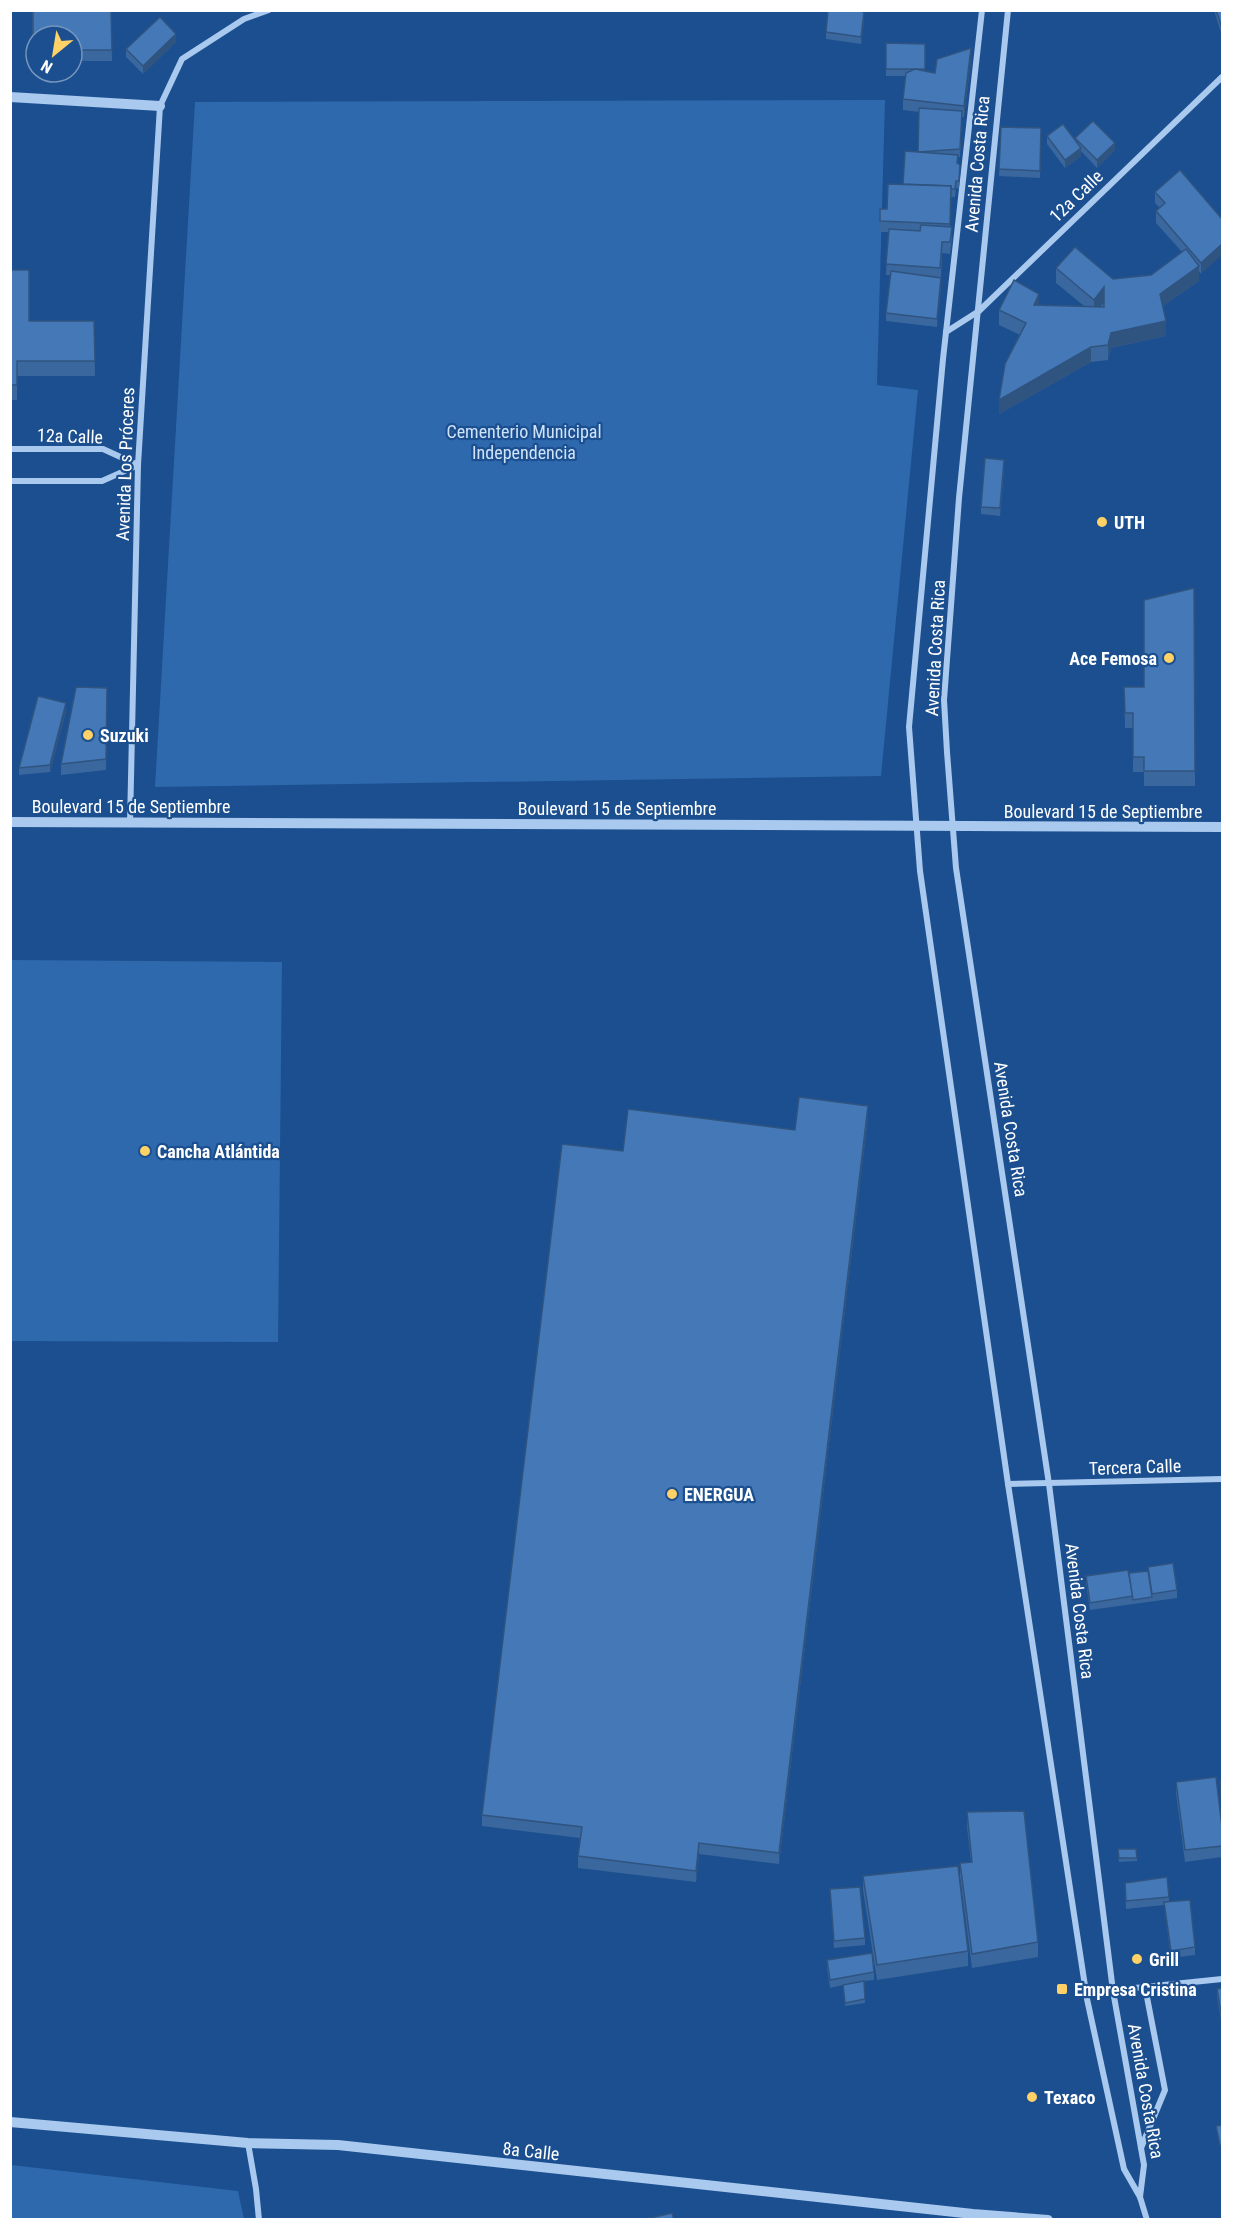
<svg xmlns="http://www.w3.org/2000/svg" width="1233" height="2230" font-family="'Roboto Condensed',sans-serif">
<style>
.green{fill:#2e69ad}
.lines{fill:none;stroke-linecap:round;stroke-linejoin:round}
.minor{stroke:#a9c9ee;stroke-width:6}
.tertiary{stroke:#a9c9ee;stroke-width:10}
.wall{fill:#3a679d}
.shaded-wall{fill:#305480}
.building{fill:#4478b7;stroke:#305480;stroke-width:1.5}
.poi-dot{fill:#ffd166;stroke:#1b4f8f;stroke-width:2}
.labels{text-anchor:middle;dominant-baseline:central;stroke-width:4.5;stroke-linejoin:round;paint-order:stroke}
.street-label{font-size:18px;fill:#fff;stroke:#1b4f8f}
.park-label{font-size:18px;fill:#cfe3fa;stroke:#1b4f8f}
.poi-label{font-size:18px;font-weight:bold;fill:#fff;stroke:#1b4f8f;text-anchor:start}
</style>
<rect width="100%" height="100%" fill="#1b4f8f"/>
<g class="green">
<polygon points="885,100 877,385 918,390 881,776 155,787 195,102"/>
<polygon points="11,960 282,962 278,1342 11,1341"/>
<polygon points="11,2165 238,2191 244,2219 11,2219"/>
</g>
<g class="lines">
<g class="minor">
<polyline points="982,10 943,359 909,727 920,871 1008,1484 1087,1999 1124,2169 1140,2197 1147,2220"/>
<polyline points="1008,10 959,498 944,700 947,752 956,868 1049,1484 1113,1991 1144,2165 1140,2197"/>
<polyline points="946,332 979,311 1222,77"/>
<polyline points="10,449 103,449 138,465"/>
<polyline points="10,481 102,481 138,465"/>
<polyline points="130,823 138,465 160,106 182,59 244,19 269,10"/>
<polyline points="1008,1484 1222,1479"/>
<polyline points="1086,1993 1222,1979"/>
<polyline points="248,2143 256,2189 259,2220"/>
<polyline points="1141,2148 1165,2090 1145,1987"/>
</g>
<g class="tertiary">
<polyline points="10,97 160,106"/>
<polyline points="10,822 1222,827"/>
<polyline points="10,2122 248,2143 338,2145 973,2214 1048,2220"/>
</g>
</g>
<g class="wall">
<polygon points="32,10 111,10 112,61 72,61 72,36 36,36 36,62 33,62"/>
<polygon points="1214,10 1222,10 1222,36"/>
<polygon points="864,20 861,44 826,39 826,32"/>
<polygon points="176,42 143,74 126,57 126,49"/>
<polygon points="886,43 925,44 925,71 935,73 971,60 964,117 962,117 960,157 958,157 958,163 960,172 959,189 956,188 955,197 951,197 950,227 952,238 950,254 942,253 941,277 941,285 937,327 886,321 886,313 890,275 886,275 888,232 880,232 880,209 887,209 903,184 918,152 919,112 903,110 903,99 906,76 886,76"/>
<polygon points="1001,127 1041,128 1040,178 999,176"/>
<polygon points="1047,136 1075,140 1075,138 1115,150 1097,168 1081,151 1081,156 1065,168 1047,144"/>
<polygon points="1155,192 1222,219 1201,274 1199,271 1199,281 1163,306 1166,336 1111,348 1108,360 1091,362 999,414 1020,335 999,325 999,310 1039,305 1084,306 1056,283 1056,268 1113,279 1151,275 1182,252 1156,223 1156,211 1160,208 1155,203"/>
<polygon points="10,270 29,321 94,321 95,376 17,376 17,400 10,400"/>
<polygon points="1004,468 1000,516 981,514 981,507"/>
<polygon points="1194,588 1195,786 1144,786 1144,772 1133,772 1133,728 1125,728 1124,687 1144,687"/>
<polygon points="107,688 106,770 61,775 61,764"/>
<polygon points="66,711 50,772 19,775 19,768"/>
<polygon points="868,1117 779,1864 699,1854 696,1882 578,1868 578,1856 580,1838 482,1826 482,1815 623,1151 795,1130"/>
<polygon points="1148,1567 1177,1590 1177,1598 1090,1610 1086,1584 1086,1576 1129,1573 1148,1571"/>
<polygon points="1176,1782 1222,1827 1222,1857 1185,1862 1176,1793"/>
<polygon points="967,1812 1038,1942 1038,1957 972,1968 960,1877 960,1863 971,1862 967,1827"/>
<polygon points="1118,1853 1137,1858 1137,1861 1119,1862"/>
<polygon points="863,1876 968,1951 968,1966 877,1980 863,1890"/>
<polygon points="1125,1883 1169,1897 1169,1902 1195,1947 1195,1955 1171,1958 1164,1905 1126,1909"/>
<polygon points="830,1889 865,1938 865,1945 834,1948"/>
<polygon points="827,1960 874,1972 874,1980 864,1981 865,2003 845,2006 843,1985 830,1988 827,1968"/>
<polygon points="1222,1988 1222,2026 1217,1997 1217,1989"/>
</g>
<g class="shaded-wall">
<polygon points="864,12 864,20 861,44 861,37"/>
<polygon points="176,34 176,42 143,74 143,66"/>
<polygon points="971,48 971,60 964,117 964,106"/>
<polygon points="1115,143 1115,150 1097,168 1097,160"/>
<polygon points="1081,148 1081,156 1065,168 1065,160"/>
<polygon points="1222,244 1222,255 1201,274 1201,263"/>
<polygon points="1199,266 1199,281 1160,308 1160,294"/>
<polygon points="941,278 941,285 937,327 937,319"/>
<polygon points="1104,287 1104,302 1094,315 1094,300"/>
<polygon points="1039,294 1039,308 1034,305"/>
<polygon points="1166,321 1166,336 1111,348 1108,360 1108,345 1111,333"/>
<polygon points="1091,347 1091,362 999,414 999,400"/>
<polygon points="66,703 66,711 50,772 50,765"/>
<polygon points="868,1106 868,1117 779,1864 779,1853"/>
<polygon points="699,1843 699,1854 696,1882 696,1871"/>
</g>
<g class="building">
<polygon points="33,10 111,10 112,50 72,50 72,36 36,36 36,51 33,51"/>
<polygon points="828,10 853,10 864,12 861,37 826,32"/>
<polygon points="1216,10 1222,10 1222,28"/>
<polygon points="160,17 176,34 143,66 126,49"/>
<polygon points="886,43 925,44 925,69 886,69"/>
<polygon points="971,48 964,106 903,99 906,73 915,69 935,73 937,59"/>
<polygon points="919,108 962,111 960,149 918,152"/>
<polygon points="1093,121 1115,143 1097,160 1075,138"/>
<polygon points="1063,124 1081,148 1065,160 1047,136"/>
<polygon points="1001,127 1041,128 1040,171 999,169"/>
<polygon points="905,151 958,155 957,163 960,165 959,181 956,181 955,189 951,189 951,186 903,184"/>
<polygon points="1180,170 1222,219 1222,244 1201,263 1156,211 1165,203 1155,192"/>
<polygon points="888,184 951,186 950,224 880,221 880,209 887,209"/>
<polygon points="921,225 952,227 950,242 942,242 940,268 886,264 889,229 920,231"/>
<polygon points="1075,247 1113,279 1151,275 1186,249 1199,266 1160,294 1166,321 1111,333 1108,345 1091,347 999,400 1005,364 1026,323 999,310 1014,280 1039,294 1034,305 1104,307 1104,287 1094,300 1056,268"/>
<polygon points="10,270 29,270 29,321 94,321 95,361 17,361 17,385 10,385"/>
<polygon points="891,271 941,278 937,319 886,313"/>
<polygon points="985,458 1004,460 1000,508 981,507"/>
<polygon points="1194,588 1195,771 1144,771 1144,757 1133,757 1133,713 1125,713 1124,687 1144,687 1144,600"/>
<polygon points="76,687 107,688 106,759 61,764"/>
<polygon points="38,696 66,703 50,765 19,768"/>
<polygon points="799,1097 868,1106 779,1853 699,1843 696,1871 578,1856 582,1827 482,1815 562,1144 623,1151 628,1109 795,1130"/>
<polygon points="1173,1563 1177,1590 1152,1594 1148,1567"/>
<polygon points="1128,1570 1133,1596 1090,1603 1086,1576"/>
<polygon points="1148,1571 1152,1597 1133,1600 1129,1573"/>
<polygon points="1216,1777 1222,1827 1222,1846 1185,1850 1176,1782"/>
<polygon points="1220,1781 1222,1781 1222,1808"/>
<polygon points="1024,1811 1038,1942 972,1954 960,1863 972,1862 967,1812"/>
<polygon points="1118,1849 1136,1849 1137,1858 1119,1858"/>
<polygon points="958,1866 968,1951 877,1965 863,1876"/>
<polygon points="1167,1877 1169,1897 1126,1901 1125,1883"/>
<polygon points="860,1887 865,1938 834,1941 830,1889"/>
<polygon points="1190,1900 1195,1947 1171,1951 1164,1902"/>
<polygon points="872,1953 874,1972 830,1980 827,1960"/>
<polygon points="864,1981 865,1999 845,2003 843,1985"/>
<polygon points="1222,1988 1222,2019 1217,1989"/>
<polygon points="1222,2125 1222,2145 1220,2145 1216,2126"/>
<polygon points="672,2213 674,2220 642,2220"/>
</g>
<g class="poi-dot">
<circle cx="1102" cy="522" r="6"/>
<circle cx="1169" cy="658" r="6"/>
<circle cx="88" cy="735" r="6"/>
<circle cx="145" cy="1151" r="6"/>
<circle cx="672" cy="1494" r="6"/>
<circle cx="1137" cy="1959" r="6"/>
<rect x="1056" y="1983" width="12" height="12" rx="3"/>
<circle cx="1032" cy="2097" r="6"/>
</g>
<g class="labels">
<g class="street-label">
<text transform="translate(977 164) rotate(-85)">Avenida Costa Rica</text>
<text transform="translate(1076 196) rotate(-44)">12a Calle</text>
<text transform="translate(70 436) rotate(2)">12a Calle</text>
<text transform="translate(125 464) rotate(-88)">Avenida Los Próceres</text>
<text transform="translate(935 648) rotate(-87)">Avenida Costa Rica</text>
<text x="131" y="806">Boulevard 15 de Septiembre</text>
<text x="617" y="808">Boulevard 15 de Septiembre</text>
<text x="1103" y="811">Boulevard 15 de Septiembre</text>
<text transform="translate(1011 1129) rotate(81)">Avenida Costa Rica</text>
<text transform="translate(1135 1467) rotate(-2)">Tercera Calle</text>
<text transform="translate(1080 1611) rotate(83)">Avenida Costa Rica</text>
<text transform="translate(1146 2091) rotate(80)">Avenida Costa Rica</text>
<text transform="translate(531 2151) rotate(6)">8a Calle</text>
</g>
<g class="park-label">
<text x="524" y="431">Cementerio Municipal<tspan x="524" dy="21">Independencia</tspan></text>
</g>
<g class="poi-label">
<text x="1114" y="522">UTH</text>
<text x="1157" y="658" text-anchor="end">Ace Femosa</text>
<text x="100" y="735">Suzuki</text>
<text x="157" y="1151">Cancha Atlántida</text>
<text x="684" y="1494">ENERGUA</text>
<text x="1149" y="1959">Grill</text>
<text x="1074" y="1989">Empresa Cristina</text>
<text x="1044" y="2097">Texaco</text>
</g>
</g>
<rect width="1233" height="2230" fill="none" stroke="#ffffff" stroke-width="24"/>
<g transform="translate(54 54) rotate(210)"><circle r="28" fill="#1b4f8f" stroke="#7695bc" stroke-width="1.5"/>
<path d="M0-4.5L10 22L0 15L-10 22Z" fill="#ffd166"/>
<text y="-9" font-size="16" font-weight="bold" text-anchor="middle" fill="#ffffff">N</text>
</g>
</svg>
